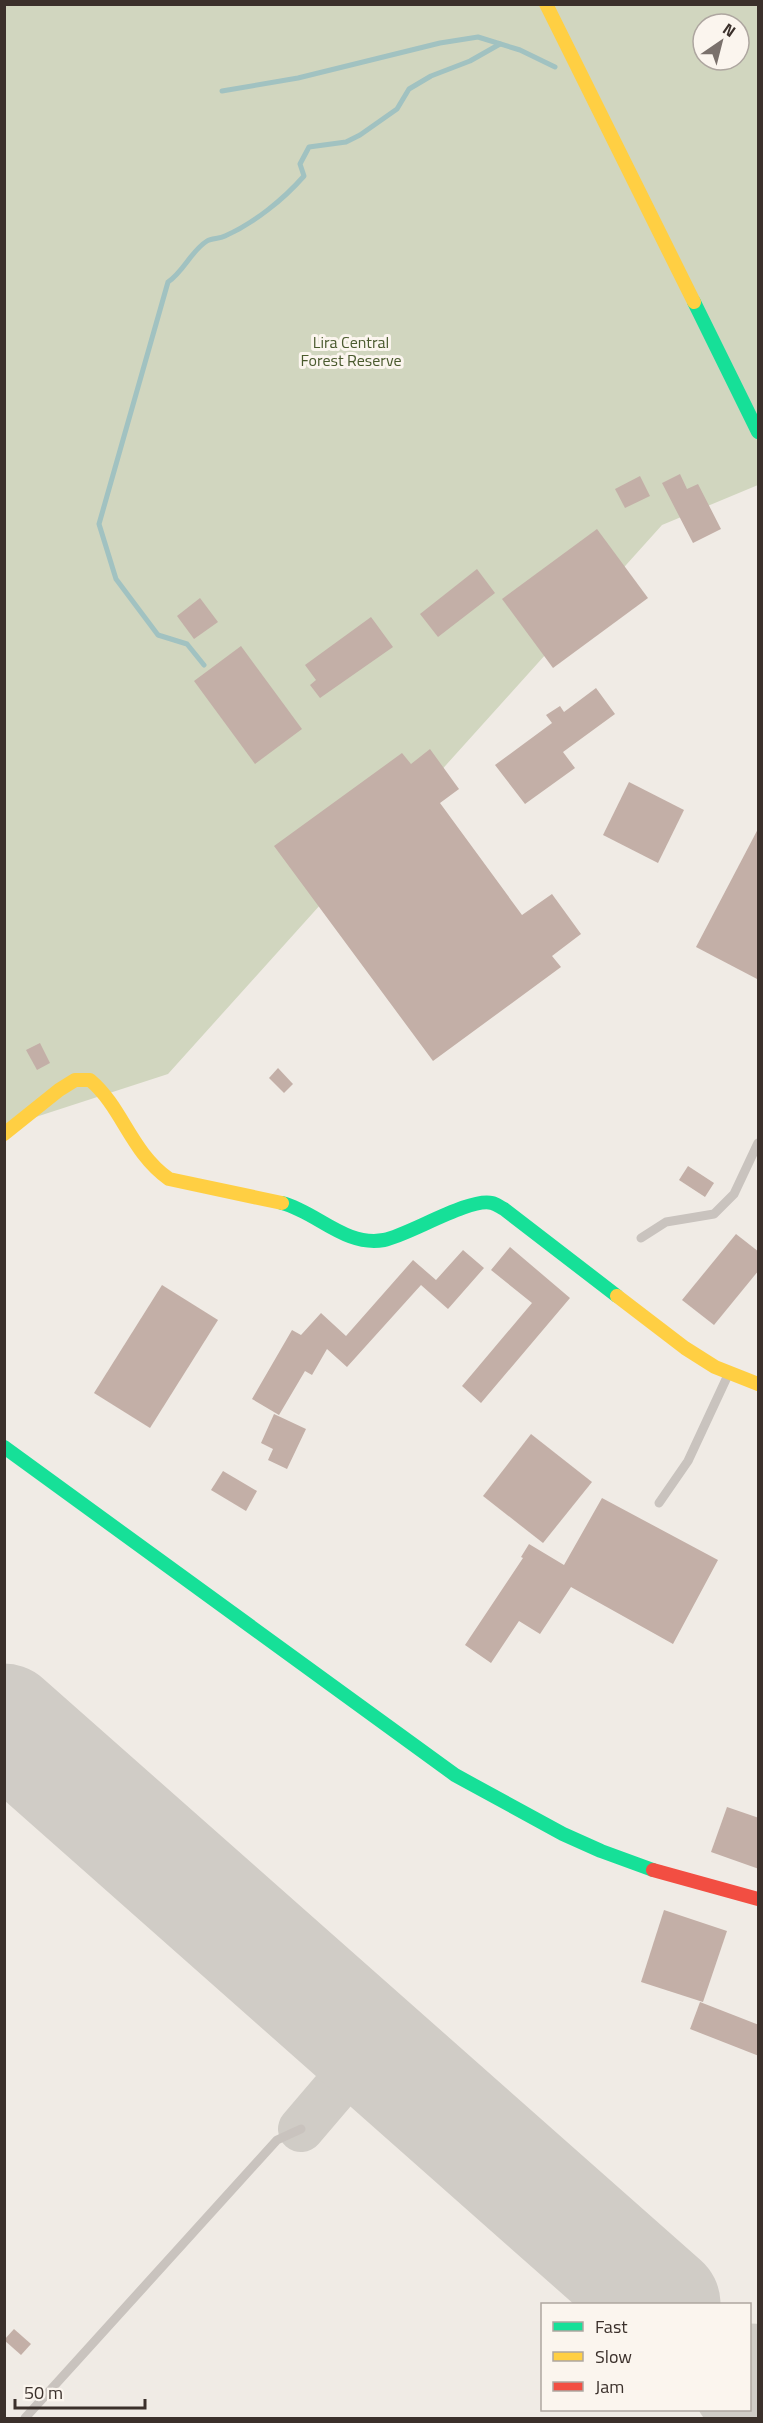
<svg xmlns="http://www.w3.org/2000/svg" width="763" height="2423" font-family="'Titillium Web',sans-serif">
<style>
.green{fill:#d1d6bf;fill-rule:evenodd}
.lines{fill:none;stroke-linecap:round;stroke-linejoin:round}
.stream{stroke:#a1c2c1;stroke-width:5}
.taxiway{stroke:#d0ccc6;stroke-width:46}
.runway{stroke:#d0ccc6;stroke-width:117}
.building{fill:#c3afa7}
.lane{stroke:#c9c3be;stroke-width:9}
.fast{stroke:#16e098;stroke-width:14}
.slow{stroke:#ffcf43;stroke-width:14}
.jam{stroke:#f24e42;stroke-width:14}
.labels{text-anchor:middle;dominant-baseline:central;stroke-width:6;stroke-linejoin:round;paint-order:stroke}
.park-label{font-size:16px;fill:#4a5a2e;stroke:#fbf5ee}
</style>
<rect width="100%" height="100%" fill="#f0ebe5"/>
<path class="green" d="M 4,5 L 758,5 L 758,485 L 662,525 L 168,1074 L 5,1127 ZM 703,24 L 739,24 L 739,60 L 703,60 Z"/>
<g class="lines">
<g class="stream">
<polyline points="222,91 298,78 440,43 478,37 520,50 555,67"/>
<path d="M 204,665 L 187,644 L 158,635 L 116,579 L 99,524 L 168,282 C 184,271 191,251 207,241 C 212,238 219,239 225,236 C 254,223 283,200 304,176 L 300,164 L 309,147 L 346,142 L 360,135 L 397,109 L 409,89 L 431,76 L 470,61 L 500,44"/>
</g>
<polyline class="taxiway" points="301,2129 371,2047"/>
<g class="runway">
<polyline points="4,1722 662,2304"/>
<polyline points="750,2382 758,2390"/>
</g>
</g>
<g class="building">
<polygon points="680,474 687,489 698,484 721,529 693,543 662,483"/>
<polygon points="640,476 650,496 625,508 615,489"/>
<polygon points="597,529 648,598 553,668 502,599"/>
<polygon points="477,569 495,593 438,637 420,614"/>
<polygon points="200,598 218,622 194,639 177,616"/>
<polygon points="371,617 393,647 320,698 310,685 316,680 305,665"/>
<polygon points="241,646 302,729 255,764 194,681"/>
<polygon points="596,688 615,714 563,752 575,768 525,804 495,765 552,723 546,715 560,706 564,712"/>
<polygon points="430,749 459,789 440,803 522,915 552,894 581,934 552,956 561,967 433,1061 274,846 402,753 411,764"/>
<polygon points="629,782 684,810 658,863 603,835"/>
<polygon points="759,827 759,980 696,947"/>
<polygon points="40,1043 50,1063 37,1070 26,1050"/>
<polygon points="278,1068 293,1084 284,1093 269,1078"/>
<polygon points="688,1166 714,1183 705,1197 679,1180"/>
<polygon points="736,1234 759,1252 759,1270 714,1325 682,1300"/>
<polygon points="510,1247 570,1298 481,1403 462,1386 532,1303 491,1270"/>
<polygon points="463,1250 484,1268 448,1309 421,1285 347,1367 327,1349 312,1375 305,1371 279,1415 252,1399 292,1330 301,1335 321,1313 346,1336 413,1260 436,1280"/>
<polygon points="162,1285 218,1320 150,1428 94,1393"/>
<polygon points="274,1414 306,1429 287,1469 268,1460 273,1449 261,1443"/>
<polygon points="531,1434 592,1482 543,1543 483,1496"/>
<polygon points="223,1471 257,1491 246,1511 211,1490"/>
<polygon points="602,1498 718,1560 673,1644 571,1587 540,1634 519,1621 491,1663 465,1645 523,1558 521,1557 529,1544 564,1565"/>
<polygon points="727,1807 759,1818 759,1869 711,1852"/>
<polygon points="664,1910 727,1931 703,2002 641,1982"/>
<polygon points="700,2002 759,2025 759,2056 690,2029"/>
<polygon points="14,2329 31,2344 21,2355 4,2340"/>
</g>
<g class="lines">
<g class="lane">
<polyline points="641,1238 666,1222 714,1214 734,1194 758,1143"/>
<polyline points="659,1503 688,1461 728,1375"/>
<polyline points="25,2418 277,2140 301,2129"/>
</g>
<g class="fast">
<polyline points="694,302 758,432"/>
<path d="M 282,1203 C 317,1212 345,1247 384,1240 C 409,1235 470,1197 492,1203 C 496,1204 500,1207 504,1209 L 617,1296"/>
<polyline points="4,1447 455,1775 563,1834 601,1851 653,1870"/>
</g>
<g class="slow">
<polyline points="546,4 694,302"/>
<path d="M 4,1134 L 59,1090 L 75,1080 L 90,1080 C 123,1108 130,1151 169,1179 L 282,1203"/>
<polyline points="617,1296 685,1348 715,1367 758,1384"/>
</g>
<polyline class="jam" points="653,1870 758,1899"/>
</g>
<g class="labels">
<g class="park-label">
<text x="351" y="342">Lira Central<tspan x="351" dy="18">Forest Reserve</tspan></text>
</g>
</g>
<rect width="763" height="2423" fill="none" stroke="#3b302b" stroke-width="12"/>
<rect x="541" y="2303" width="210" height="108" fill="#fbf5ee" stroke="#aea6a0" stroke-width="1.5"/>
<rect x="553" y="2322" width="30" height="9" fill="#16e098" stroke="#aea6a0" stroke-width="1.5"/>
<text x="595" y="2333" font-size="18" fill="#3b302b">Fast</text>
<rect x="553" y="2352" width="30" height="9" fill="#ffcf43" stroke="#aea6a0" stroke-width="1.5"/>
<text x="595" y="2363" font-size="18" fill="#3b302b">Slow</text>
<rect x="553" y="2382" width="30" height="9" fill="#f24e42" stroke="#aea6a0" stroke-width="1.5"/>
<text x="595" y="2393" font-size="18" fill="#3b302b">Jam</text>
<g transform="translate(721 42) rotate(35)"><circle r="28" fill="#fbf5ee" stroke="#aea6a0" stroke-width="1.5"/>
<path d="M0-4.5L10 22L0 15L-10 22Z" fill="#7a716c"/>
<text y="-9" font-size="16" font-weight="bold" text-anchor="middle" fill="#3b302b">N</text>
</g>
<path d="M15 2399v9h130v-9" fill="none" stroke="#3b302b" stroke-width="3"/>
<text x="24" y="2399" font-size="18" fill="#3b302b" stroke="#fbf5ee" stroke-width="4.5" paint-order="stroke">50 m</text>
</svg>
